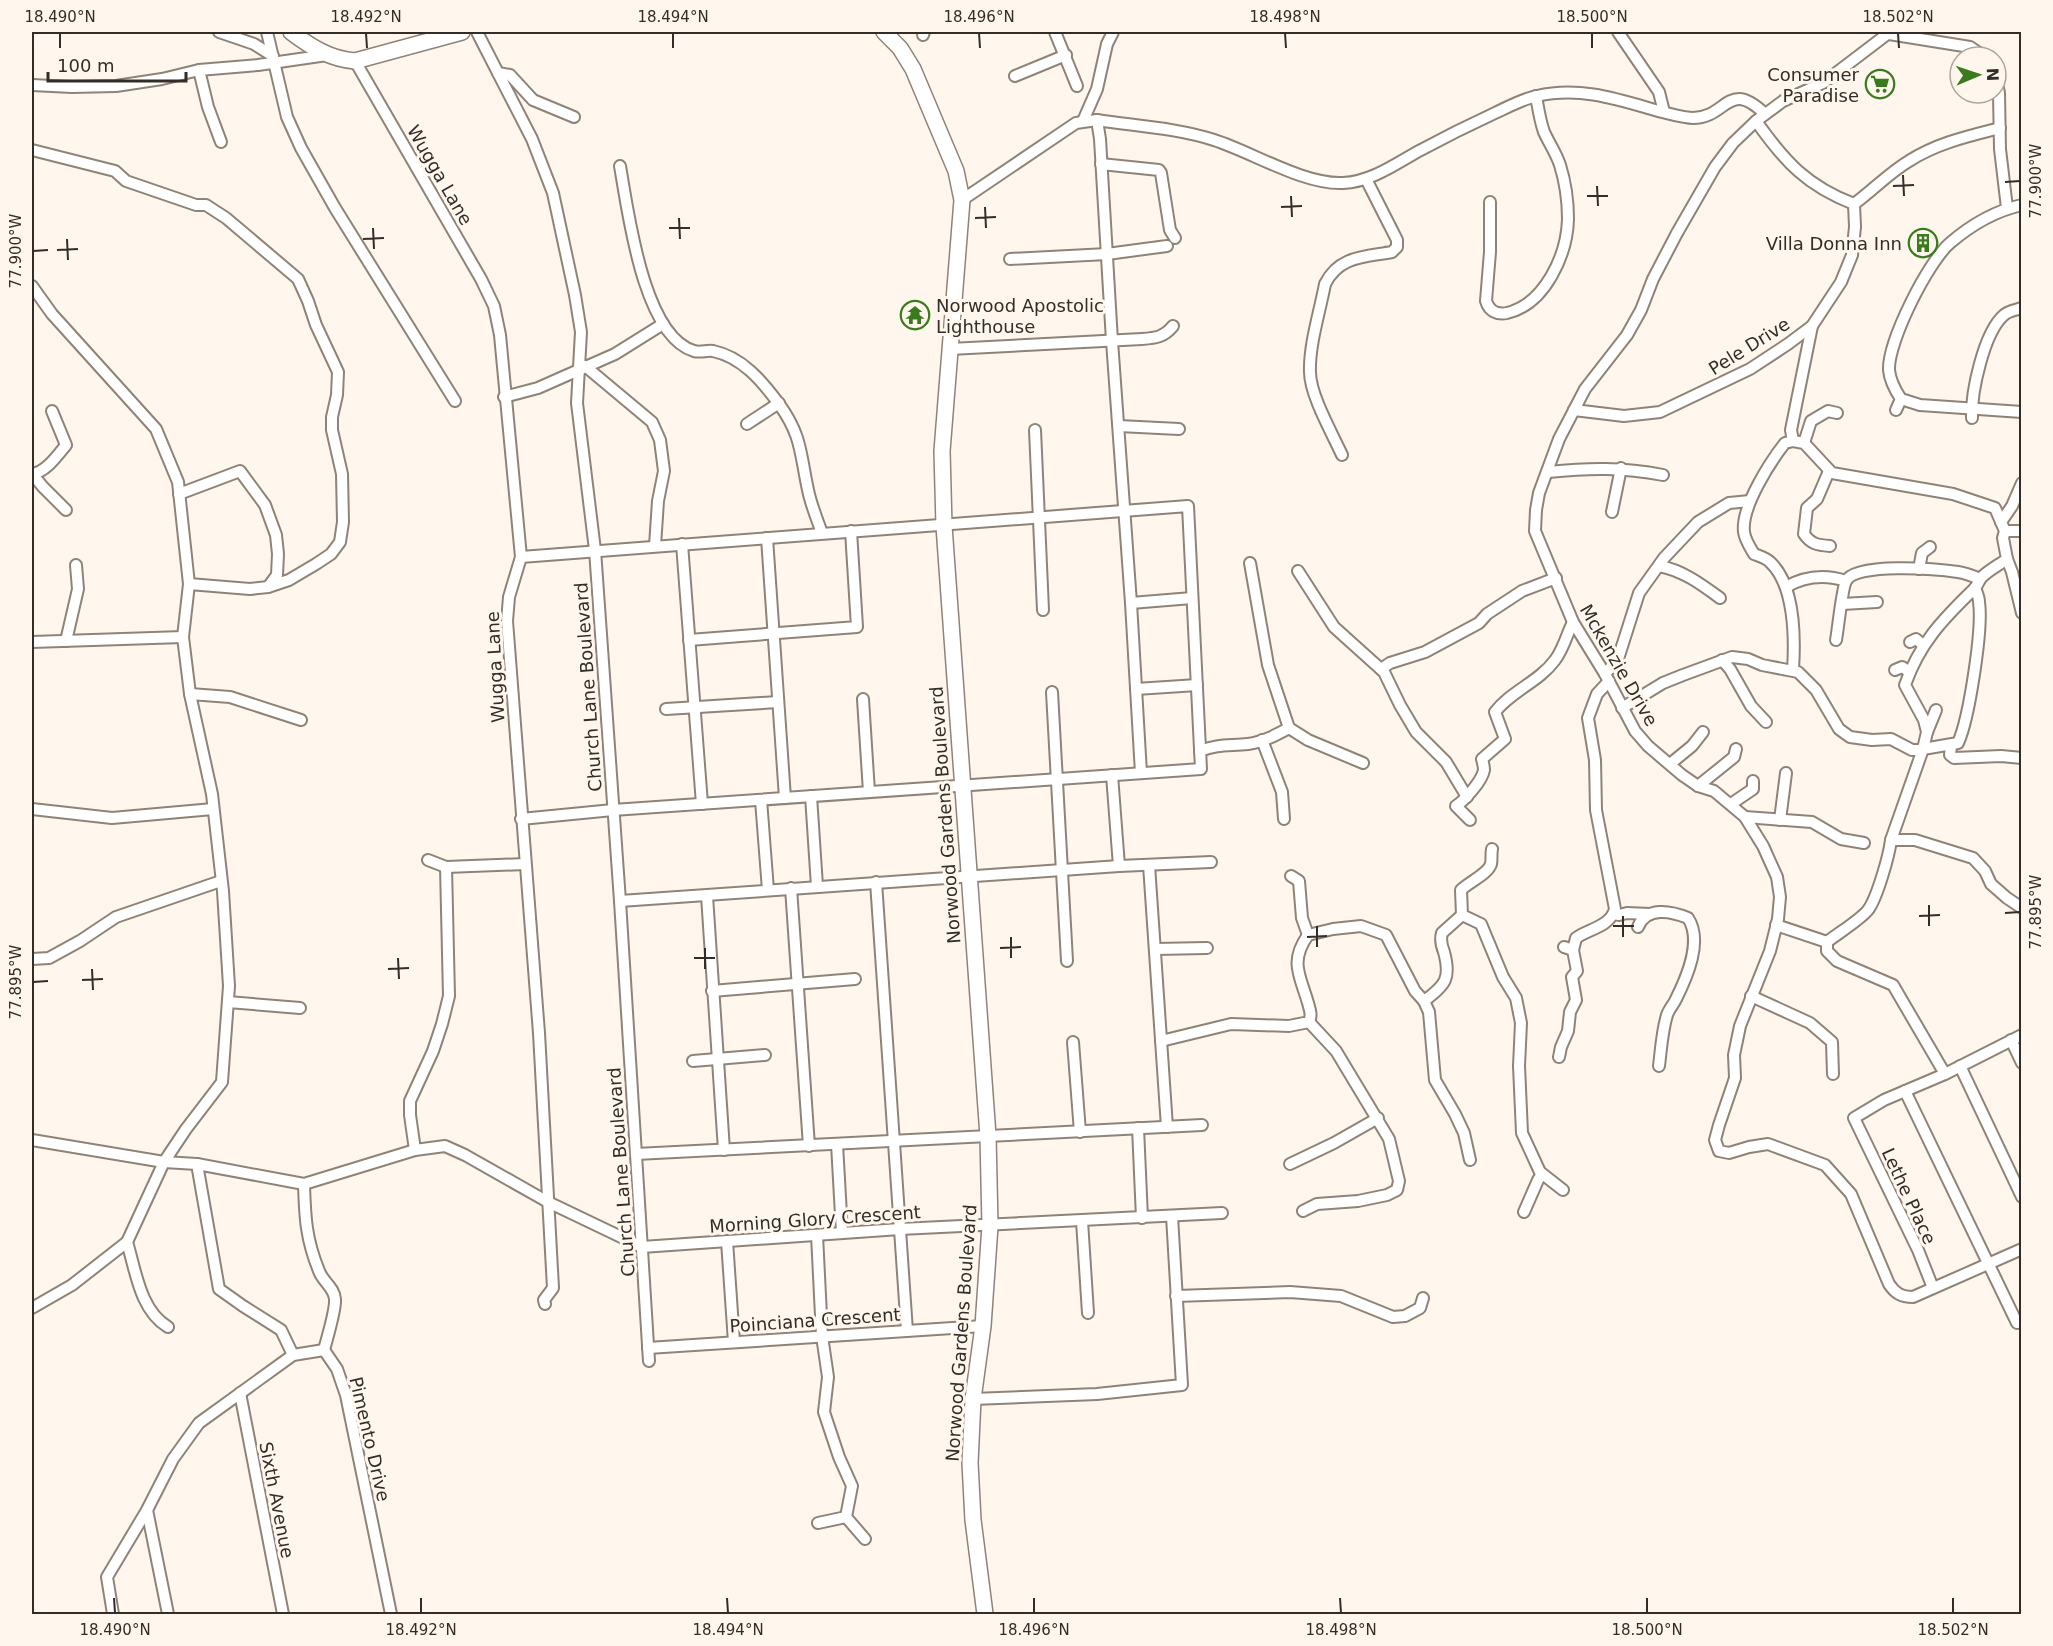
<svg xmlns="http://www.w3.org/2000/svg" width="2053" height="1646" font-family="'DejaVu Sans',sans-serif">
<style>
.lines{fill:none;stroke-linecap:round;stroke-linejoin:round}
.street-casing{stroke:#8f8377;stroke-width:14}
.secondary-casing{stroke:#8f8377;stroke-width:18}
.street{stroke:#fff;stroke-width:10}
.secondary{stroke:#fff;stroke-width:15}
.ticks{fill:none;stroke:#322d28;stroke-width:2}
.labels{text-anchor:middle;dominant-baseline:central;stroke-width:6;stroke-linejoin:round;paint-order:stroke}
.poi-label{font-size:18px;fill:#322d28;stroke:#fff7ee;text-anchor:end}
.street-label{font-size:18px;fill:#322d28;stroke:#fff7ee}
.neatline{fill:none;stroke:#322d28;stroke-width:2}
.ticks-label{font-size:15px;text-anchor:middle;fill:#322d28}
</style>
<rect width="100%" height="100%" fill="#fff7ee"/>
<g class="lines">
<g class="street-casing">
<g id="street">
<polyline points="219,32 254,44 273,56"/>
<polyline points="267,32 287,117 301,148 335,208 455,401"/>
<polyline points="477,32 532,139 553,193 575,295 581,332 577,403 595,550 620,901 649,1361"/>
<polyline points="1055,32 1077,86"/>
<polyline points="1618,32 1659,92 1664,112"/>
<path d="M 1890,32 L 1823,83 L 1783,101 L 1756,121 L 1733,143 L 1715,167 L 1677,233 L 1653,279 L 1641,310 L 1627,335 L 1585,389 L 1559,439 L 1539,493 L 1536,510 L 1535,531 L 1573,622 L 1605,674 L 1635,731 L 1648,746 L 1682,775 L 1698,786 L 1714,791 L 1745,817 L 1763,846 L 1777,877 L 1780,897 L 1778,919 L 1770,951 L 1740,1026 L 1734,1055 L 1735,1078 L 1719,1125 L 1715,1140 L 1719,1151 L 1729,1153 L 1749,1147 L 1768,1144 L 1825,1165 L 1851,1194 L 1889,1284 C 1895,1293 1901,1297 1913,1297 L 2022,1249"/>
<polyline points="1889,34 1970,47 1985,57"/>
<polyline points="923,35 924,32"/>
<polyline points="355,61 481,279 494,306 500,335 521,557 509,597 507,621 539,1033 553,1288 544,1300 545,1304"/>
<polyline points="199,70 208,107 221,142"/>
<polyline points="498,73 510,75 533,100 574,117"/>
<polyline points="1015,76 1066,55"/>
<polyline points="1996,79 1999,93 2000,149 2007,208"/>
<polyline points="32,85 72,87 116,86 162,79 199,70 258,65 327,55"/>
<polyline points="1097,120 1100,139 1112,341 1131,603 1141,773"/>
<polyline points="1083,121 1097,89 1107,44 1113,32"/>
<path d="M 1756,121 C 1785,162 1807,186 1854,204 C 1873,190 1889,173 1909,161 C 1937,143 1969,136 2000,128"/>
<polyline points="32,150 115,171 126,181 196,205 206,205 226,218 298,279 308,301 316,325 338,372 337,395 332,417 332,430 342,474 343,522 340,542 331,554 316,564 289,580 268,587"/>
<polyline points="1101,164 1159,170 1161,173 1170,230 1175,238"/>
<path d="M 620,166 C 628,211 643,336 694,351 C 700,353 707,350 713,351 C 742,357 762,381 779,404 C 802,436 800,453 808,490 C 811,505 817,519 822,533"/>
<path d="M 962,200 L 1076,123 L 1097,120 C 1136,126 1177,128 1214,140 C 1252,152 1304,185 1343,183 C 1370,182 1394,165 1417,152 C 1443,138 1469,125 1495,113 C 1508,107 1522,99 1537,96 C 1576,87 1611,97 1648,108 C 1662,112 1678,117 1693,118 C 1727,118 1728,78 1765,114"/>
<path d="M 1490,202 L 1490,252 L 1486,301 C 1489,311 1497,315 1507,313 C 1545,304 1567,255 1568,219 C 1568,202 1565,181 1560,165 C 1556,153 1549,143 1544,132 C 1540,121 1538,107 1536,96"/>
<path d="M 2022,205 C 1994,211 1971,225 1950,243 C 1928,262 1888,341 1889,370 C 1890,381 1895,390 1901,399 L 1920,405 L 2022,412"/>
<polyline points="1010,259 1107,254 1167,246"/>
<polyline points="32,286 52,314 156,429 178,482 189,584 183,637 190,694 212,794 223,891 229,986 222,1082 186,1129 164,1162 127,1242 72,1285 32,1308"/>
<path d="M 950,349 L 1142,339 C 1156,338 1164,337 1173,326"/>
<polyline points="585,366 652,422 660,440 664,471 658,501 655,546"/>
<polyline points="504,397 538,388 615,354 663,324"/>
<polyline points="1574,410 1624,416 1660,412 1750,369 1788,344 1812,326 1841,282 1852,255 1855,227 1854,204"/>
<polyline points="1896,410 1901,399"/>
<path d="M 1972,418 C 1971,392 1984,332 2004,315 C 2008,311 2016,310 2022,308"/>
<polyline points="747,424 779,403"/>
<polyline points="1119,426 1179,429"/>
<polyline points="1035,430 1043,610"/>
<polyline points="1793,441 1791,430 1812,326"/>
<polyline points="1804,443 1811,421 1828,411 1837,413"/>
<path d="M 1342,455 C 1332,433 1310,395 1310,372 C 1309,345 1320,311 1325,284 C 1339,256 1364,257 1392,252 L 1397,247 L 1397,240 L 1366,179"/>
<path d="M 1829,471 L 1817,499 L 1807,508 L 1804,534 C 1811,544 1817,545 1830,546"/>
<path d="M 1548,472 C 1588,468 1622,467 1663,475"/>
<path d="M 32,474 C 46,472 57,456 66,445 L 52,411"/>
<polyline points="33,475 43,487 66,510"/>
<polyline points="179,494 240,471 265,505 276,535 278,554 277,575 268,587 250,589 189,584"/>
<polyline points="1612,512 1621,468"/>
<polyline points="2001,522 2012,506 2022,483"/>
<polyline points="2005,531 2022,531"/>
<polyline points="767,538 785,798"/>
<polyline points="682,544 702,804"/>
<polyline points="521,557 1188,506 1201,769 613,810 521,819"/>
<polyline points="2007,559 2012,572 2022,613"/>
<path d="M 1659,566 C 1682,570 1701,584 1720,598"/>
<polyline points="1919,569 1922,553 1930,547"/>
<polyline points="1298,571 1334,627 1384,672 1400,705 1416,732 1446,762 1467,797"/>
<path d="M 1786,587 C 1805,576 1824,574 1846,581"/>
<polyline points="1131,603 1192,598"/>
<polyline points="1842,604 1877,602"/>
<polyline points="689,640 857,627 851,531"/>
<path d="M 1836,640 C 1838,630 1842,588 1846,581 C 1855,562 1938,569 1958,572 C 1965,573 1973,576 1980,579"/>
<polyline points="66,641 78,589 76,565"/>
<polyline points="32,642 183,637"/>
<polyline points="1910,642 1916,639 1923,645"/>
<polyline points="1722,660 1730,669 1751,706 1766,722"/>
<polyline points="1381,669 1390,663 1425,652 1479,623 1487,614 1522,591 1556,578"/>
<path d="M 1793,670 C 1795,639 1795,585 1770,562 C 1766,558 1759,556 1754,554 C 1750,547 1745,540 1744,532 C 1741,507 1770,462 1785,443 L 1793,441 L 1804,443 L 1832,473 L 1953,494 L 1995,508 L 2005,531 L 2003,538 L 2007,559 C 1999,565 1987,571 1981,578 C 1978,582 1977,587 1973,590 C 1943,619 1919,644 1905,685 L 1924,720 L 1927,732 L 1923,749 L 1891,840 C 1889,856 1877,898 1868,910 C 1860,920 1837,934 1827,942 L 1827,951 L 1837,961 L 1893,985 L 1945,1074"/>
<polyline points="1895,670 1902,667 1910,672"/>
<polyline points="1605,674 1618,659 1639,593 1664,558 1698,522 1729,503 1750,501"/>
<polyline points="1136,689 1197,685"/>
<polyline points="1052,692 1067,961"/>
<polyline points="190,694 230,697 301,720"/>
<polyline points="863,699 869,792"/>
<polyline points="1622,708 1663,683 1683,675 1732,657 1748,659 1762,665 1798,672 1816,690 1839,729 1850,737 1872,740 1891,739 1912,750 1922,750"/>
<polyline points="666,709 778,702"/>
<polyline points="1289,728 1308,740 1363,763"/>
<polyline points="1927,732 1936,710"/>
<polyline points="1262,740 1282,792 1284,819"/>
<polyline points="1951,746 1950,755 1954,758 2001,756 2022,758"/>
<path d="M 1923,749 L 1958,743 C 1969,719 1983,629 1979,602 C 1979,597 1977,593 1975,588"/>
<path d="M 1200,751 C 1217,744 1230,746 1248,744 C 1263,742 1276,735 1289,728 L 1268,665 L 1250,563"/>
<polyline points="1670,764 1692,746 1703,732"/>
<polyline points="1112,775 1119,866"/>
<polyline points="1698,786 1734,757 1736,749"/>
<polyline points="811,796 817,886"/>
<polyline points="761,800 768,890"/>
<polyline points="1731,804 1753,789 1753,781"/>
<polyline points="32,809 112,818 213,809"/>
<polyline points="1745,817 1812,822 1841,839 1864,843"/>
<path d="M 1470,820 L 1456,806 C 1465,800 1482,781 1484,770 C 1484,766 1483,763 1482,759 L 1505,739 L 1495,712 C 1511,691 1539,682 1555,660 C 1563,650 1567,634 1573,622"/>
<polyline points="1780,820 1786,773"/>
<polyline points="1891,840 1915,840 1973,858 1985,871 1991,884 2007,898 2022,908"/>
<path d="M 1492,849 C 1491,854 1492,859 1491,864 C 1488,874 1469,882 1461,890 L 1462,915 L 1481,924 L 1503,977 L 1516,998 L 1521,1023 L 1519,1066 L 1522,1133 L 1540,1172 L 1563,1190"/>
<polyline points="428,860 446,867 525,864"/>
<polyline points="1149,865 1167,1127"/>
<polyline points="1291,876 1299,881 1302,918 1308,935"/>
<polyline points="876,882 907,1331"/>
<polyline points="791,888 809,1146"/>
<polyline points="707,896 724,1150"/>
<polyline points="620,901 1119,866 1211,862"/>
<polyline points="1614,914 1619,915 1627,913 1650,914"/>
<polyline points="1776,925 1827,942"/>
<path d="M 1638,927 C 1646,906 1671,911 1688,918 C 1703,941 1687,977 1676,999 C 1674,1004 1669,1009 1667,1015 C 1662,1031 1661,1050 1659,1066"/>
<polyline points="1155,949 1207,948"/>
<path d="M 1573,950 L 1576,938 C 1588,929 1610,927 1615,909 L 1596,810 L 1595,760 L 1588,718 L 1597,694 L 1609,681"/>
<polyline points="32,959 49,958 80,941 116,917 221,881"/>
<polyline points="712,991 855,979"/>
<polyline points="1751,996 1810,1023 1832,1042 1833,1074"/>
<polyline points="1424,1001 1429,1012 1435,1080 1455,1114 1464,1133 1470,1160"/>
<polyline points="228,1002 300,1008"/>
<polyline points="2011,1040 2022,1063"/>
<path d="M 1161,1041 L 1231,1024 L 1289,1026 L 1309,1022 C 1312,1015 1310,1010 1308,1003 C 1300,975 1289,962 1308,935 L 1333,929 L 1361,926 L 1386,935 L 1415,991 L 1424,1001 C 1446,985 1451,978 1444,952 C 1441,945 1440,940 1442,933 L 1462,915"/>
<polyline points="1073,1042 1080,1132"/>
<polyline points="1559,1057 1561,1047 1568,1031 1570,1012 1576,1000 1572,977 1577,971 1573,950 1564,947"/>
<polyline points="693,1061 765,1055"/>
<polyline points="1960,1066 2022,1197"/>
<polyline points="1905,1091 2017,1323"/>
<polyline points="1138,1128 1142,1218"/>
<polyline points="32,1140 164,1162 197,1164 304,1184 415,1150 445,1146 465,1155 548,1202 642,1247 900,1229 1222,1213"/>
<polyline points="837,1144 842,1233"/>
<polyline points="415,1150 410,1115 410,1101 433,1051 442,1024 449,996 446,867"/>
<polyline points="636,1154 1202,1125"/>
<polyline points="197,1164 219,1289 243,1306 281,1330 293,1355"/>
<polyline points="1290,1164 1334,1143 1378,1118"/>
<path d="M 304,1184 C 305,1218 306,1239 319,1271 C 323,1282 334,1287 335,1299 C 336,1310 327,1338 324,1350"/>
<polyline points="1303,1211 1317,1204 1358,1201 1387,1195 1397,1190 1399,1181 1389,1139 1336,1051 1309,1022"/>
<polyline points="1524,1212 1538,1180 1542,1174"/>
<polyline points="1082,1221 1088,1313"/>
<polyline points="817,1235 822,1336 828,1377 824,1412 839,1457 852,1486 846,1517 865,1539"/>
<polyline points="727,1241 734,1342"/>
<path d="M 127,1242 C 136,1272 140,1310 168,1327"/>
<polyline points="1933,1288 1918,1250 1854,1118 1884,1100 1945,1074 2022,1035"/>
<polyline points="1176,1296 1290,1292 1341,1296 1393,1317 1405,1316 1420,1308 1423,1298"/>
<polyline points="648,1348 983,1326"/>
<polyline points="324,1350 337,1369 346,1395 391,1614"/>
<polyline points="240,1393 283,1614"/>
<polyline points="973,1399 1097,1394 1182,1385 1172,1216"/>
<polyline points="147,1510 168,1614"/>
<polyline points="818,1523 846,1517"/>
<polyline points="113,1614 107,1577 147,1510 173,1459 199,1423 293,1355 324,1350"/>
</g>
</g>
<g class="secondary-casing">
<g id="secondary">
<path d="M 291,32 C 311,47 330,59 355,61 L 462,32"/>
<polyline points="884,32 900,48 913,69 956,171 962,200 942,451 944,526 988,1136 990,1226 983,1326 973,1399 970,1463 973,1520 985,1614"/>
</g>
</g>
<use href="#street" class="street"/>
<use href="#secondary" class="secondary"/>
</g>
<path class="ticks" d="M 60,33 L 60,48M 366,33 L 367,48M 673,33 L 673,48M 979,33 L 980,48M 1285,33 L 1286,48M 1592,33 L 1592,48M 1898,33 L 1899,48M 1903,175 L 1904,196M 2005,182 L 2020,181M 1597,186 L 1598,206M 1893,186 L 1914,185M 1291,196 L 1292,217M 1587,196 L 1608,196M 985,207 L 986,228M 1281,207 L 1302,206M 679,218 L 680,239M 975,218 L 996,217M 373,228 L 374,249M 669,228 L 690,228M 67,239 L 68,260M 363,239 L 384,238M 57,250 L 78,249M 33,251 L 48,250M 1929,905 L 1929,926M 2005,913 L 2020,912M 1623,916 L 1623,937M 1919,916 L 1940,915M 1317,926 L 1317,947M 1613,926 L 1634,926M 1011,937 L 1011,958M 1307,937 L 1327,936M 705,948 L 705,969M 1000,948 L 1021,947M 398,958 L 399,979M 694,958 L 715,958M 92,969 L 93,990M 388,969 L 409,968M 82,980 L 103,979M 33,982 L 48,981M 114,1598 L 115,1613M 421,1598 L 421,1613M 727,1598 L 728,1613M 1034,1598 L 1034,1613M 1340,1598 L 1341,1613M 1647,1598 L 1647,1613M 1953,1598 L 1953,1613"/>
<defs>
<g id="supermarket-ring" transform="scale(1.5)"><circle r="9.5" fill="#fff7ee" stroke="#3a7c1d" stroke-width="1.5"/><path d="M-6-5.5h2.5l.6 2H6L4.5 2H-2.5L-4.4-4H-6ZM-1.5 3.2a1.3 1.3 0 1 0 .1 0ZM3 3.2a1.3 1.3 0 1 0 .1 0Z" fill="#3a7c1d"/></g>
<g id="building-ring" transform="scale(1.5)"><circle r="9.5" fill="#fff7ee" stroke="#3a7c1d" stroke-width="1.5"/><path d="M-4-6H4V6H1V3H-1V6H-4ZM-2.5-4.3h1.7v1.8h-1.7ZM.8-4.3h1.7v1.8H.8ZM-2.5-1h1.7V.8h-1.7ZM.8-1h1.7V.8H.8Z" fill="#3a7c1d"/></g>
<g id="temple-ring" transform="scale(1.5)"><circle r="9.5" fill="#fff7ee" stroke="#3a7c1d" stroke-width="1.5"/><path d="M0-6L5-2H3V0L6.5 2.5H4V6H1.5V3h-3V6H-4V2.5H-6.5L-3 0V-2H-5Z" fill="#3a7c1d"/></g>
</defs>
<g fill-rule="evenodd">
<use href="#supermarket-ring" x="1880" y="84"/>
<use href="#building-ring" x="1923" y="243"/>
<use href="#temple-ring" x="915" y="315"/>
</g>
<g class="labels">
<g class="poi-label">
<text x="1859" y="74">Consumer<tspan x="1859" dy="21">Paradise</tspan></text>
<text x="1902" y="243">Villa Donna Inn</text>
<text x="936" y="305" text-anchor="start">Norwood Apostolic<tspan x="936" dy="21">Lighthouse</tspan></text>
</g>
<g class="street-label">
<text transform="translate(440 175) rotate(60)">Wugga Lane</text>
<text transform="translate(1749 346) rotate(-32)">Pele Drive</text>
<text transform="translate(1619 665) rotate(60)">Mckenzie Drive</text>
<text transform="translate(495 667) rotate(-93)">Wugga Lane</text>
<text transform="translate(588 687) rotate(-94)">Church Lane Boulevard</text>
<text transform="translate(945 815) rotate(-94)">Norwood Gardens Boulevard</text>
<text transform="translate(621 1172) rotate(-94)">Church Lane Boulevard</text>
<text transform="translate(1909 1196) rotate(65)">Lethe Place</text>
<text transform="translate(815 1219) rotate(-4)">Morning Glory Crescent</text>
<text transform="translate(815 1320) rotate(-4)">Poinciana Crescent</text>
<text transform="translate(961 1333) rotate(-86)">Norwood Gardens Boulevard</text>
<text transform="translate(370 1439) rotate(77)">Pimento Drive</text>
<text transform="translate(277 1500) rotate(79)">Sixth Avenue</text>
</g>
</g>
<rect width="2053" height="1646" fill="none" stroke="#fff7ee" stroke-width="66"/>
<g transform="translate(1978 75) rotate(88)"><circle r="28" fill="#fff7ee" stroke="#ada69f" stroke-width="1.5"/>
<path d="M0-4.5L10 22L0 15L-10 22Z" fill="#3a7c1d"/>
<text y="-9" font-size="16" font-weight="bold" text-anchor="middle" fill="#322d28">N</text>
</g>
<path d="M48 72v9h138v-9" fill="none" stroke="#322d28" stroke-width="3"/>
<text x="57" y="72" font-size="18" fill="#322d28" stroke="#fff7ee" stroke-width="4.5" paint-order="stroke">100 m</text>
<rect x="33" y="33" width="1987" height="1580" class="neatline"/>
<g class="ticks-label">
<text x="60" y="22">18.490°N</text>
<text x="366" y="22">18.492°N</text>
<text x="673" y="22">18.494°N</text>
<text x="979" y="22">18.496°N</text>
<text x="1285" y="22">18.498°N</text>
<text x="1592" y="22">18.500°N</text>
<text x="1898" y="22">18.502°N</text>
<text transform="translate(2036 181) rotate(-90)" y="5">77.900°W</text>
<text transform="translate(16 251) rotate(-90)" y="5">77.900°W</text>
<text transform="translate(2036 912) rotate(-90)" y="5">77.895°W</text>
<text transform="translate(16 982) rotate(-90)" y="5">77.895°W</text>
<text x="115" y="1635">18.490°N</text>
<text x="421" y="1635">18.492°N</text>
<text x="728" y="1635">18.494°N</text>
<text x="1034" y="1635">18.496°N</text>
<text x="1341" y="1635">18.498°N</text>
<text x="1647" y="1635">18.500°N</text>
<text x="1953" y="1635">18.502°N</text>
</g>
</svg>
